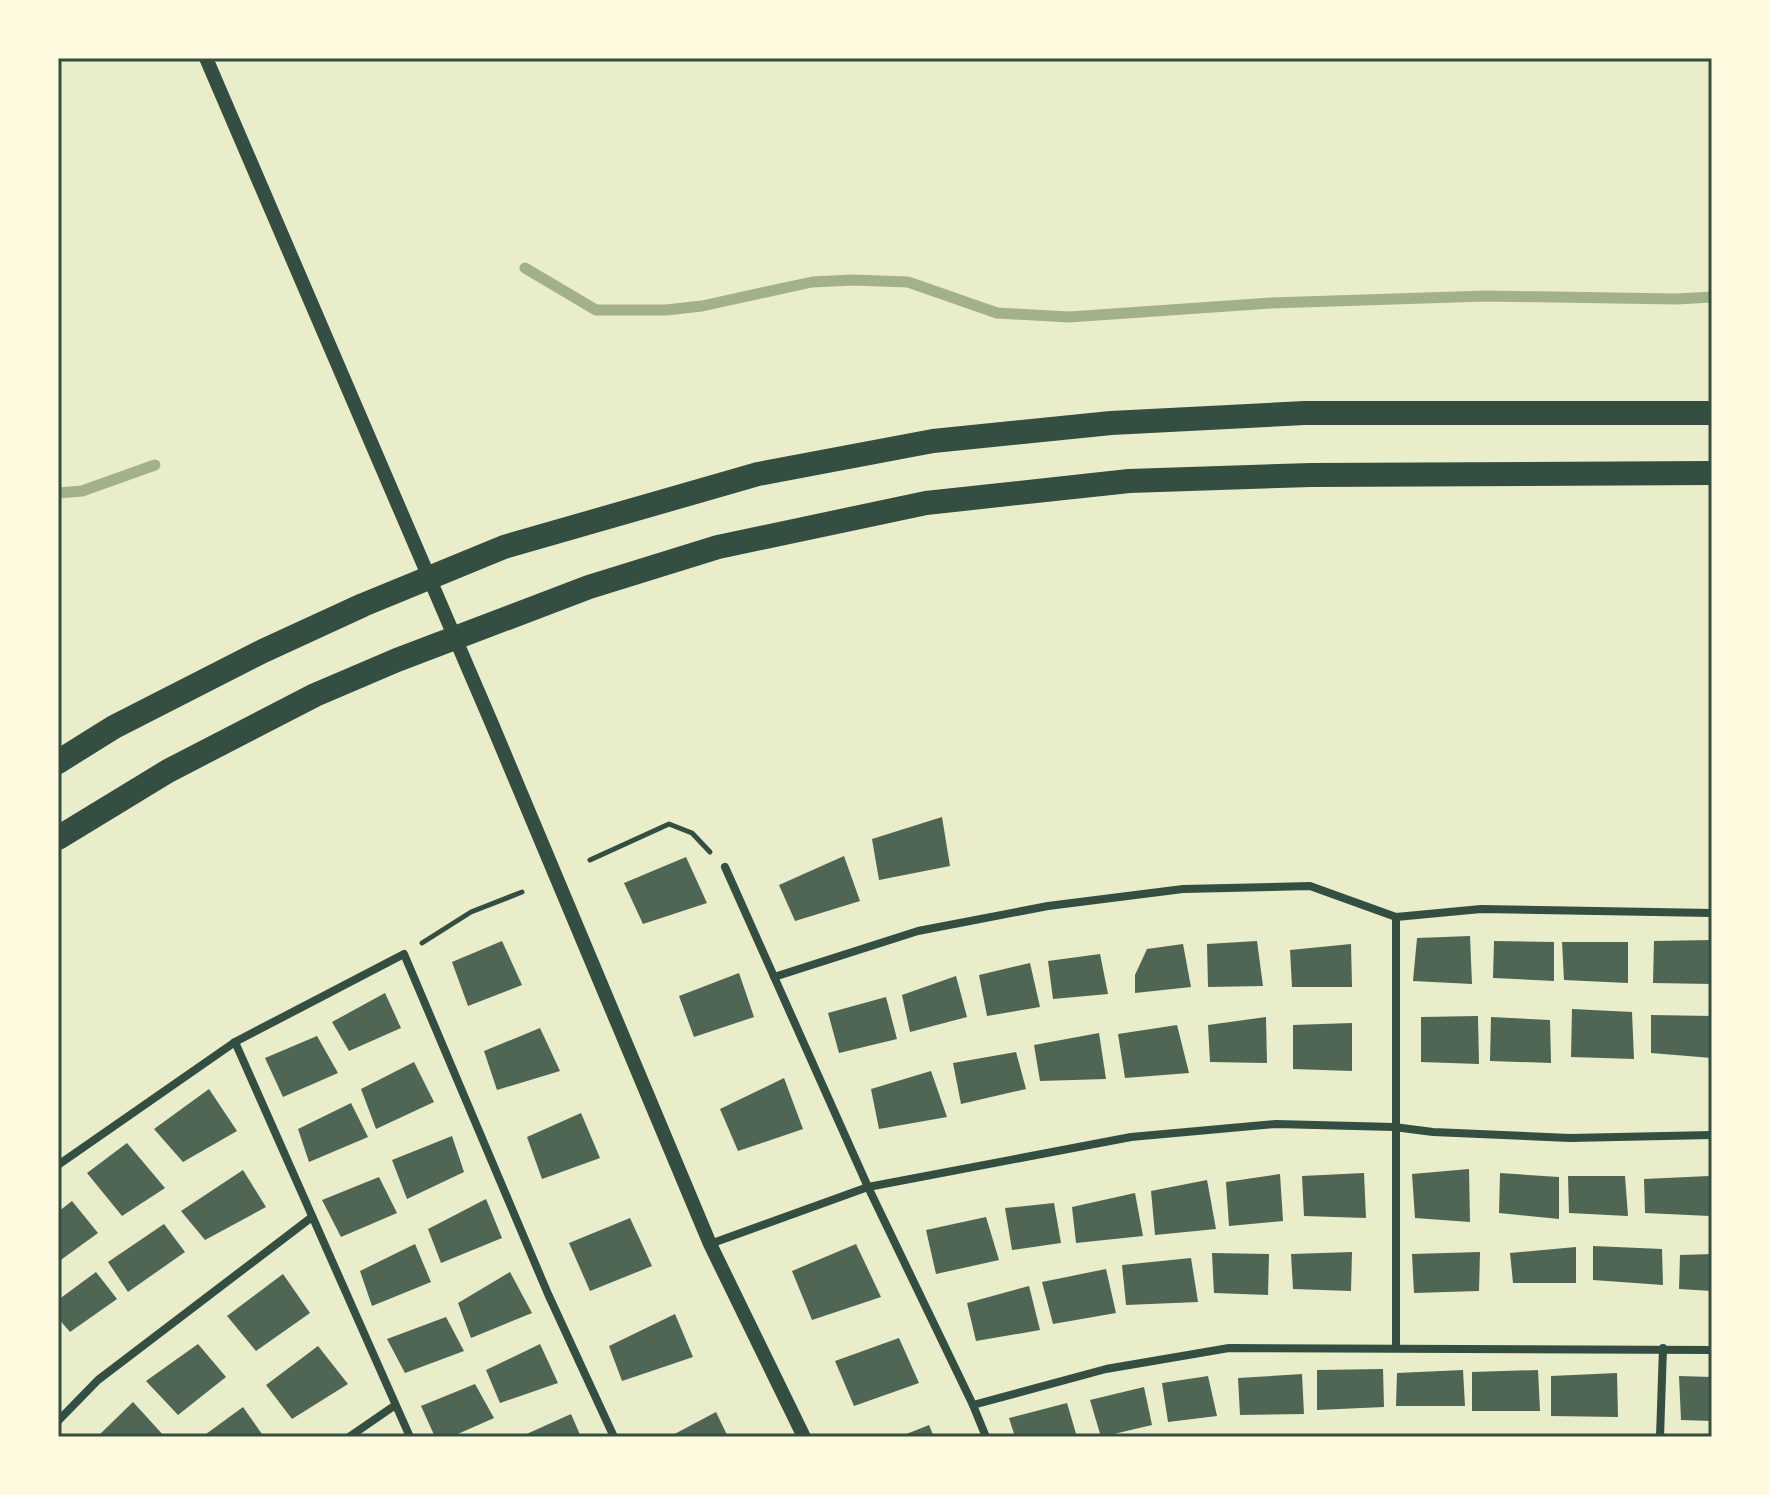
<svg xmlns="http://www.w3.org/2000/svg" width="1770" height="1495" font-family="Signika,sans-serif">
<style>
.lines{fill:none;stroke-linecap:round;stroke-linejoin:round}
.stream{stroke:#a3b18a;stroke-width:11}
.building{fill:#4f6655}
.path{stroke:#344e41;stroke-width:5}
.minor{stroke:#344e41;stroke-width:8}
.tertiary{stroke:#344e41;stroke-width:14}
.motorway{stroke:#344e41;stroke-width:24}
.neatline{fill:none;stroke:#344e41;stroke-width:3}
</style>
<rect width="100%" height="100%" fill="#e9edc9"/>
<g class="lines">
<g class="stream">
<polyline points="525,268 596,310 666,310 702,306 812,282 853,280 908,282 997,313 1069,317 1271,303 1486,296 1676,299 1712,297"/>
<polyline points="58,493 82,491 155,465"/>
</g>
</g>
<g class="building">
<polygon points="942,817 950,866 879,880 872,839"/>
<polygon points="844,856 860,901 795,921 779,885"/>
<polygon points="686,857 707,903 643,924 624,883"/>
<polygon points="1470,936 1472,984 1413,981 1417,938"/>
<polygon points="1712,940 1712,984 1653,983 1654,941"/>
<polygon points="502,941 522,985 468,1006 452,962"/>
<polygon points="1257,941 1263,986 1208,987 1207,944"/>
<polygon points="1494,941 1554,942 1554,981 1493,978"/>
<polygon points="1562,942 1628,942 1628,983 1564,980"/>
<polygon points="1183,944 1191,987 1135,993 1135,975 1147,949"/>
<polygon points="1351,944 1352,987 1292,987 1290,950"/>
<polygon points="1100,954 1108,994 1053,999 1048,961"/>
<polygon points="1030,963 1040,1007 987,1016 979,975"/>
<polygon points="739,973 754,1017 694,1037 679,996"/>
<polygon points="956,976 967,1017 910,1032 902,995"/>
<polygon points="385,993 401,1028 349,1051 332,1022"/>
<polygon points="886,997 897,1039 839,1053 828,1013"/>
<polygon points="1572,1009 1632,1012 1634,1059 1571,1057"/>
<polygon points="1651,1015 1712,1016 1712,1058 1651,1053"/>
<polygon points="1478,1016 1479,1064 1421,1062 1421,1017"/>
<polygon points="1266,1017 1267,1063 1210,1062 1208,1025"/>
<polygon points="1491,1017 1550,1020 1551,1063 1490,1061"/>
<polygon points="1352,1023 1352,1071 1293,1069 1293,1025"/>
<polygon points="1177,1025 1189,1073 1125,1078 1118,1034"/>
<polygon points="540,1028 560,1071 497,1090 484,1051"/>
<polygon points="1099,1033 1106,1079 1040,1081 1034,1045"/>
<polygon points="317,1036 338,1073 283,1097 265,1058"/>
<polygon points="1016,1052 1026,1089 961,1104 953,1063"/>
<polygon points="414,1062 434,1102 376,1129 361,1089"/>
<polygon points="931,1071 947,1117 879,1129 871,1089"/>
<polygon points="784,1078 803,1129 738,1151 720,1109"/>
<polygon points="209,1089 237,1131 183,1162 154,1129"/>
<polygon points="351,1103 368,1137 309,1162 298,1129"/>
<polygon points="581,1113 600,1158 542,1179 527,1137"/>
<polygon points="452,1136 464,1172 407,1199 392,1160"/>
<polygon points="127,1143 165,1188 122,1216 87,1173"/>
<polygon points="1469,1169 1470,1222 1415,1218 1412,1174"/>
<polygon points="243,1170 266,1207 205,1240 181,1211"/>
<polygon points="1364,1173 1366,1218 1304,1216 1302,1176"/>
<polygon points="1500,1173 1559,1177 1559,1219 1499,1213"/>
<polygon points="1280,1174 1283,1221 1229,1226 1226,1182"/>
<polygon points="1568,1176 1625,1176 1628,1216 1569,1213"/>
<polygon points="1709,1176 1710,1216 1645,1213 1644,1179"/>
<polygon points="379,1177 397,1213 341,1237 322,1200"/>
<polygon points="1207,1180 1216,1229 1155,1235 1151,1191"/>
<polygon points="1135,1193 1143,1236 1076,1243 1072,1207"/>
<polygon points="486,1199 502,1238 441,1263 428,1229"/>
<polygon points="72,1201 98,1233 58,1262 58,1212"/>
<polygon points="1054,1203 1061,1243 1012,1250 1005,1208"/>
<polygon points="986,1217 999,1260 936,1274 926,1230"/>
<polygon points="630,1218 652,1266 590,1291 569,1243"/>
<polygon points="164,1224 185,1252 128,1292 108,1262"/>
<polygon points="415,1244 431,1282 372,1306 360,1271"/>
<polygon points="856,1244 881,1297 812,1320 792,1271"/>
<polygon points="1593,1246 1662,1249 1663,1285 1593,1280"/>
<polygon points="1576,1247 1576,1283 1513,1283 1510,1253"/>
<polygon points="1352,1252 1351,1291 1293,1289 1291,1254"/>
<polygon points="1480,1252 1479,1291 1414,1293 1412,1254"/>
<polygon points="1212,1253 1269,1254 1268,1295 1214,1293"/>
<polygon points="1712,1254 1712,1291 1679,1289 1680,1255"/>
<polygon points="1191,1258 1198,1302 1126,1305 1122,1265"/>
<polygon points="1106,1269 1116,1313 1053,1324 1042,1282"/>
<polygon points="96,1272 117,1299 70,1332 58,1318 58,1300"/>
<polygon points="510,1272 532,1313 471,1338 458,1303"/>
<polygon points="283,1274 310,1313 256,1351 227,1316"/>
<polygon points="1029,1286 1040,1330 976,1341 967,1303"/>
<polygon points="675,1314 693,1357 622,1381 609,1346"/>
<polygon points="446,1317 464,1351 405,1373 387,1339"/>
<polygon points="899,1338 919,1383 854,1406 835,1361"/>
<polygon points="198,1344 226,1377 178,1415 146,1381"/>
<polygon points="540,1344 558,1383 500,1403 486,1370"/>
<polygon points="318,1346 348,1384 292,1419 266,1385"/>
<polygon points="1383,1369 1384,1407 1317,1410 1317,1370"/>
<polygon points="1463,1370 1465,1406 1396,1406 1397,1373"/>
<polygon points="1538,1370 1540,1411 1472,1411 1472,1372"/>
<polygon points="1617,1373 1618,1417 1551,1416 1551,1376"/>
<polygon points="1302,1374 1304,1414 1240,1415 1238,1378"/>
<polygon points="1208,1376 1217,1416 1168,1422 1162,1383"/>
<polygon points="1679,1376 1712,1377 1712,1421 1681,1420"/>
<polygon points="475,1384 494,1418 451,1437 435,1437 421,1406"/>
<polygon points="1144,1387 1152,1425 1101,1437 1090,1400"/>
<polygon points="133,1402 165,1437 97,1437"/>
<polygon points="1067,1403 1077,1437 1015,1437 1009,1418"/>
<polygon points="243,1407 264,1437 202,1437"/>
<polygon points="716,1412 728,1437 669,1437"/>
<polygon points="571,1414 581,1437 520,1437"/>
<polygon points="929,1425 934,1437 899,1437"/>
</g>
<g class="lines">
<g class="path">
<polyline points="590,860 669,824 692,833 710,852"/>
<polyline points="422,943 471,912 522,892"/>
</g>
<g class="minor">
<polyline points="725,867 868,1187 973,1405 986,1437"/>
<polyline points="1396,917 1396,1347"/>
<polyline points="774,977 918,931 1048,906 1183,889 1310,886 1396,917 1481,909 1712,913"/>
<polyline points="235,1042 410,1437"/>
<polyline points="58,1165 235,1042 404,954 548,1294 614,1437"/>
<polyline points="710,1244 868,1187 1131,1137 1276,1124 1394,1127 1433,1132 1570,1138 1712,1135"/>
<polyline points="973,1405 1106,1369 1229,1348 1712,1350"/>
<polyline points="58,1421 98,1380 312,1217"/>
<polyline points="349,1437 394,1406"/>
<polyline points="1660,1437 1663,1348"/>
</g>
<polyline class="tertiary" points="206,58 492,724 710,1244 804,1437"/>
<g class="motorway">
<polyline points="58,762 114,727 263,651 363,605 504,547 758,474 933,441 1111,423 1305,413 1712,413"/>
<polyline points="58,838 168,771 315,695 397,660 589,587 718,547 926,503 1129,481 1311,475 1712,473"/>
</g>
</g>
<rect width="1770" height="1495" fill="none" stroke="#fefae0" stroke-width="120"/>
<rect x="60" y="60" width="1650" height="1375" class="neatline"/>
</svg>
